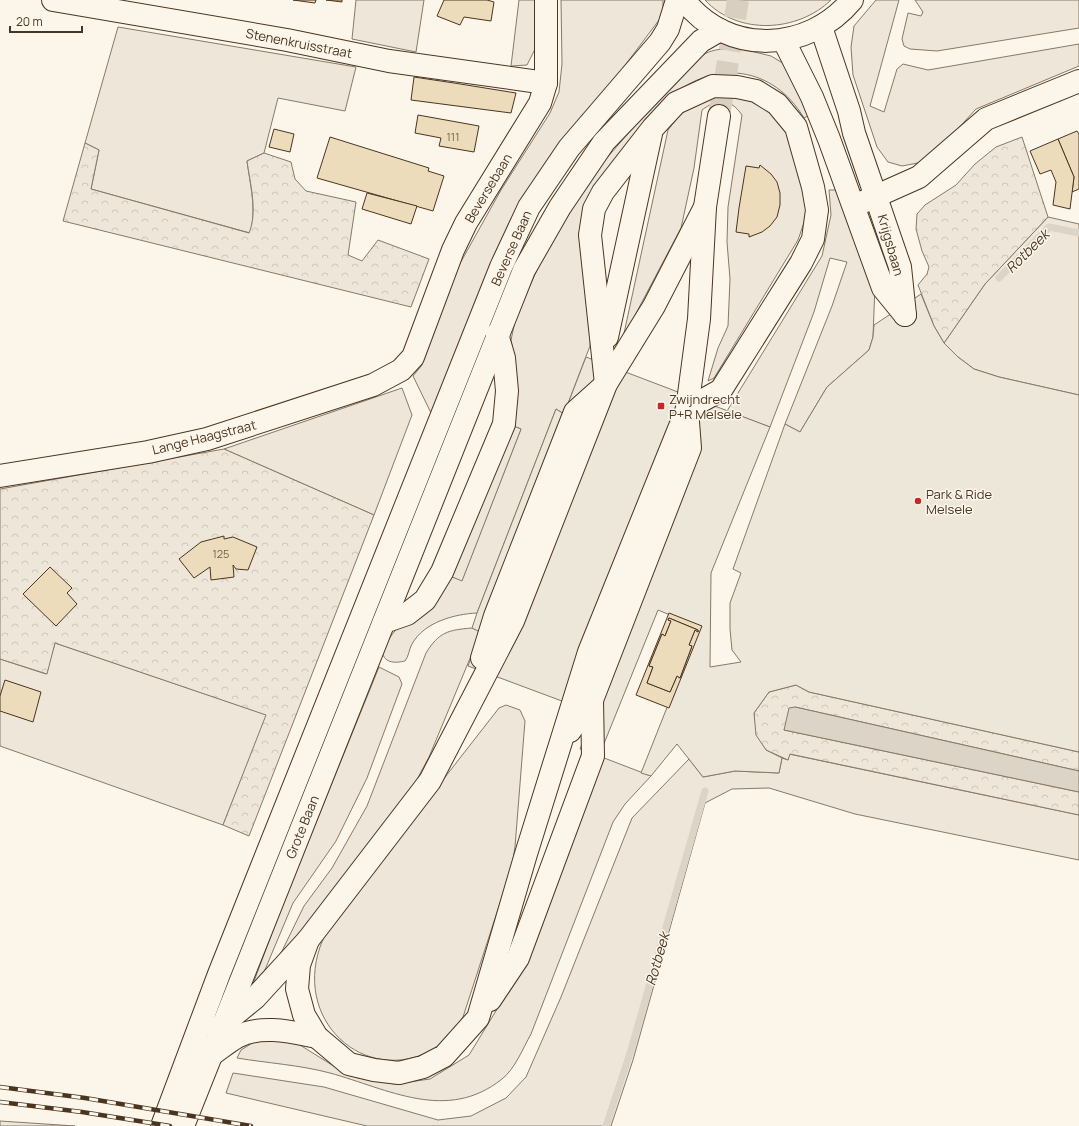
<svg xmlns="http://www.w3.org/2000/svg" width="1079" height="1126" font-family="Manrope,sans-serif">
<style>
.green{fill:#ede6d9;stroke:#887966}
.forest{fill:url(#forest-crowns);stroke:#887966}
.parking{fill:#ede7d9;stroke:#887966}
.water{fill:#dcd4c6;stroke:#887966}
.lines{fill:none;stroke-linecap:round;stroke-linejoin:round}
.stream{stroke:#dcd4c6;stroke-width:7}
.building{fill:#ecdcbc;stroke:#4a3520;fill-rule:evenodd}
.minor-tunnel{stroke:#d8cfc1;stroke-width:22;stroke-dasharray:22 11;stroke-linecap:butt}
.minor-casing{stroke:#4a3520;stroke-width:24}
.major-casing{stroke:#4a3520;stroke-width:24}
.minor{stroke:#fbf6e9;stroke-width:22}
.major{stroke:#fbf6e9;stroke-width:22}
.rail-casing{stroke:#4a3520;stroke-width:4.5}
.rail{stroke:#fbf6e9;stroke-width:3;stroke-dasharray:9;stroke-linecap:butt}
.poi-dot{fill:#c62828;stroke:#fbf6e9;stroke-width:1.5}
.labels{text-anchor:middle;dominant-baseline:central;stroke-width:3;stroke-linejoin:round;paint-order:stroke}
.number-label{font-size:11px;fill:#725f47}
.street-label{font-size:13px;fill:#4a3520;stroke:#fbf6e9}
.poi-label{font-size:13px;fill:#4a3520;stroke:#fbf6e9;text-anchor:start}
.water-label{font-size:14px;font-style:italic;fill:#4a3520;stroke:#fbf6e9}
</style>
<defs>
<pattern id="forest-crowns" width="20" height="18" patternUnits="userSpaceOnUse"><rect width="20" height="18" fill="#ede6d9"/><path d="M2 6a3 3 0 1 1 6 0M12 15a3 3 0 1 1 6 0" fill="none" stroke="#cdc6ba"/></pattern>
</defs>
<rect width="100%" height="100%" fill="#fbf6e9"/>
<g class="green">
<polygon points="356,0 424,0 416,52 352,39"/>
<polygon points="519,0 536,0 537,45 527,65 511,66"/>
<polygon points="561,0 663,0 663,10 659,20 617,76 581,117 541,172 514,215 494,255 432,415 413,376 422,365 430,334 458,267 501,190 550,113 559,92 562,64"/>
<path d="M 705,0 L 831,0 C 798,32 738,36 705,0 Z"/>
<polygon points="876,0 899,0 870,106 884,112 897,69 903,64 928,70 1079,44 1079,66 976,109 953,134 923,162 902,166 888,162 877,147 853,75 851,47 854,26"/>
<polygon points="915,0 1079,0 1079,28 937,51 910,49 904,46 902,39 908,13 921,16 923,12"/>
<path d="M 118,27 L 356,67 L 345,111 L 278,98 L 264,153 L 247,161 C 250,184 257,210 250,233 L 91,189 L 99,150 L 85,143 Z"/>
<path d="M 738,48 L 771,56 L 786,65 L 810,115 L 804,118 C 773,66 715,59 670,97 L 600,182 L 590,346 L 564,414 L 556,409 L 477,613 C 455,614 424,622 412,644 C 409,649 409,656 405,661 C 396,663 385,664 382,652 C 389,630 432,593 449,576 L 462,580 L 521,429 L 509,424 L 514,356 L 511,340 L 515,321 L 523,300 L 551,240 L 586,182 L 683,70 C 705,51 710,49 738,48 Z"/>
<path d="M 733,91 L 768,105 L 787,127 L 809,208 L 798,240 L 714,378 L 708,381 L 718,348 L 728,326 L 730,279 L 727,242 L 728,207 L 742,115 C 730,98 718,98 702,110 L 694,168 L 681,228 L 623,338 L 668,130 C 690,101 698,98 733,91 Z"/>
<polygon points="829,190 838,190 875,285 873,337 869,350 827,387 800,432 785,424 832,306 847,262 830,258 814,312 770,427 727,411 822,256 831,215"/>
<polygon points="1048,217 1079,224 1079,395 999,377 974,369 958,357 944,343 985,284"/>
<polygon points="402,388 412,415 374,515 224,449"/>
<path d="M 472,628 L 481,632 L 429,757 L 408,796 L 326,904 L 281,953 L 304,906 L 332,868 L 367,806 L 426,653 C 439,632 448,630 472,628 Z"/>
<polygon points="55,643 267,715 223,825 0,746 0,659 46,674"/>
<polygon points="379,667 399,677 402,684 367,778 336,841 293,903 259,984 250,992 281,909"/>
<path d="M 506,705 L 520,710 L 525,721 L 515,847 L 512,866 L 463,1017 C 457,1026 451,1038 441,1045 C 372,1091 293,1026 320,947 C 330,918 359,888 378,863 C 419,811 459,759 499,708 Z"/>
<polygon points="789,754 1079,815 1079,860 855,814 769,788 732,789 705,803 633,1060 611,1126 367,1126 226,1093 233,1073 324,1087 438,1120 471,1116 506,1098 526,1077 561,997 632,818 689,759 703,777 735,771 779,773 782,758 788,760"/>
<path d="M 599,756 L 651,776 L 625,804 L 613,822 L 531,1034 C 523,1048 515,1069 502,1079 C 447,1123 388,1089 330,1073 C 300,1065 267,1063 237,1058 L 241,1050 L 254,1042 L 271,1038 L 292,1040 L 332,1065 L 358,1078 L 395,1084 L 430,1079 L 469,1055 L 499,1006 L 529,954 Z"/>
<polygon points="0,1121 75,1126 0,1126"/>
</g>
<g class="forest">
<polygon points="1022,137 1048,217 985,284 944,343 934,326 918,285 927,274 929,267 922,251 916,229 917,214 925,205 956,185 975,164 996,147"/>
<path d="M 85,143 L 99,150 L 91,189 L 249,233 C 258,212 250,183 247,161 L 264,153 L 291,162 L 295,179 L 306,191 L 356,202 L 348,255 L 362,261 L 378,240 L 429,259 L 411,307 L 63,221 Z"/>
<polygon points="224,449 374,515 249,836 223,825 266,715 55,643 47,674 0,659 0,489"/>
<polygon points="796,685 809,692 1079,752 1079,771 795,707 784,730 1079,792 1079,815 790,754 788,760 766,750 755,735 754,713 769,692"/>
</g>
<g class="parking">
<polygon points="921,294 934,326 944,343 958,357 974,369 999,377 1079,395 1079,752 809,692 796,685 769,692 754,713 756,735 766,750 782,758 779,773 735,771 703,777 677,744 651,776 641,773 699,627 658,610 599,756 580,749 594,713 468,666 480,632 472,628 477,613 556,409 564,414 586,357 770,427 711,573 710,667 741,662 732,650 730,629 730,603 741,573 733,569 785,424 800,432 827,387 869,350 873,337 874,325"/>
<polygon points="495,419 521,429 462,581 433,569"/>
</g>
<polygon class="water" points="795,707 1079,771 1079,792 784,730 789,708"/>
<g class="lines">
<g class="stream">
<polyline points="999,278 1049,227 1079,233"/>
<polyline points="606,1126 631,1050 705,791"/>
</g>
</g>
<g class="building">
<polygon points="293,0 316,0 315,3"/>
<polygon points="326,0 342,0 342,2"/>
<polygon points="444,0 487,0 494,2 491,21 464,17 460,25 437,16"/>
<polygon points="414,77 454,83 516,93 511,113 411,100"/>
<polygon points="418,115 479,126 474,152 439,146 441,138 415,133"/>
<polygon points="274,129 294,134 290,152 269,147"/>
<polygon points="1077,131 1079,134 1079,189 1072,192 1074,177 1058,139"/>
<polygon points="330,137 429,168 428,171 444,176 433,211 317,178"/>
<polygon points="1058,139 1074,177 1070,209 1053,205 1056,182 1051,170 1040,174 1030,151"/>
<polygon points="760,165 771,174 777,182 780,193 780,205 777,217 770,226 762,232 749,237 749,234 736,232 739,208 746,166 759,168"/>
<polygon points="367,193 417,206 411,224 362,209"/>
<polygon points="224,536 224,539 233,537 257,547 248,570 236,569 233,565 234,577 211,580 210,567 194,578 179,559 201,542"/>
<polygon points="50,567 72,588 67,593 77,604 56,626 23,594"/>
<path d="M 669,613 L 702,626 L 669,708 L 636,695 ZM 669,618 L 698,630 L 698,632 L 695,630 L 689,645 L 692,646 L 680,678 L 677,676 L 670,692 L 647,683 L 653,667 L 649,666 L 662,634 L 665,636 L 671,621 L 668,620 Z"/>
<polygon points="669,618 698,630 698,632 695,630 689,645 692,646 680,678 677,676 670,692 647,683 653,667 649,666 662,634 665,636 671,621 668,620"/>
<polygon points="5,680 41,692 33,722 0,711 0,696"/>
</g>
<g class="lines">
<polyline class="minor-tunnel" points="719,116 738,0"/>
<g class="minor-casing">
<g id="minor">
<polyline points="53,0 287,40 389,61 546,83"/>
<polyline points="821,27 849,111 854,133 900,267 905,315"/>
<polyline points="784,41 812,97 829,139 883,288 905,315"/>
<polyline points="863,202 919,177 986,119 1079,81"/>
<polyline points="607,337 651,134"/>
<polyline points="0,476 148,452 207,439 373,385 401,370 413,357 453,250 466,223 540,103 546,83 546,0"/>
<polyline points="384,622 407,614 425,600 442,572 504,424 507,391 504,358 497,334"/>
<polyline points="482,658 495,616 575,412 604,386"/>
<polyline points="570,731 592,700 690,448 687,409 699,319 705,207 719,116"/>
<polyline points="308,940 299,965 297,989 304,1015 317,1037 349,1064 374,1070 399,1073 423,1067 444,1056 478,1018 526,854 589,652 687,409 721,390 801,263 813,239 817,210 813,187 796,127 777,104 756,91 737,87 713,86 676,103 652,129 603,192 594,209 590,235 606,384"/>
<polyline points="490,1000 518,958 593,756 592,700"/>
<polyline points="218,1028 255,998 308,940 430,781 513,621 606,384 654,306 705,207"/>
<path d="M 211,1055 C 220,1049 228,1042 237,1037 C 261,1024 292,1032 317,1037"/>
</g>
</g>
<g class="major-casing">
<g id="major">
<path d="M 684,0 C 727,56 808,53 852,0"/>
<polyline points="162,1126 219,974 501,267 529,207 569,148 660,42 668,29 677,0"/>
<polyline points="183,1126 524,270 560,207 604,142 701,41 720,30"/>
</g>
</g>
<use href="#minor" class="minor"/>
<use href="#major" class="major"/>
<g class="rail-casing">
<g id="rail">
<polyline points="0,1087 85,1098 251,1126"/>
<polyline points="0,1102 82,1112 170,1126"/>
</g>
</g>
<use href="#rail" class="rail"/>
</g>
<g class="poi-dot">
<rect x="657" y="402" width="8" height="8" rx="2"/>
<circle cx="918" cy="501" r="4"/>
</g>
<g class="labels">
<g class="number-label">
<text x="453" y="136">111</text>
<text x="221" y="553">125</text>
</g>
<g class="street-label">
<text transform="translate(299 43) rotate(11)">Stenenkruisstraat</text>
<text transform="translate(488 188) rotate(-59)">Beversebaan</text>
<text transform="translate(891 245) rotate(74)">Krijgsbaan</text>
<text transform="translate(511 248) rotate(-66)">Beverse Baan</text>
<text transform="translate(204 437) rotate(-14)">Lange Haagstraat</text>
<text transform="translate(302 827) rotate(-68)">Grote Baan</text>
</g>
<g class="poi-label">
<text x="669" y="399">Zwijndrecht<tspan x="669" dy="15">P+R Melsele</tspan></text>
<text x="926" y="494">Park &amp; Ride<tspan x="926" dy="15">Melsele</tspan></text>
</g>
<g class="water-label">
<text transform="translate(1027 251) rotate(-45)">Rotbeek</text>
<text transform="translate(657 959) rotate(-74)">Rotbeek</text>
</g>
</g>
<path d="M10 26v6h72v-6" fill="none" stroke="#4a3520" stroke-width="2"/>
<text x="16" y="26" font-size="12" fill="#4a3520" stroke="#fbf6e9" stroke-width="3" paint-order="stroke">20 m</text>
</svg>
